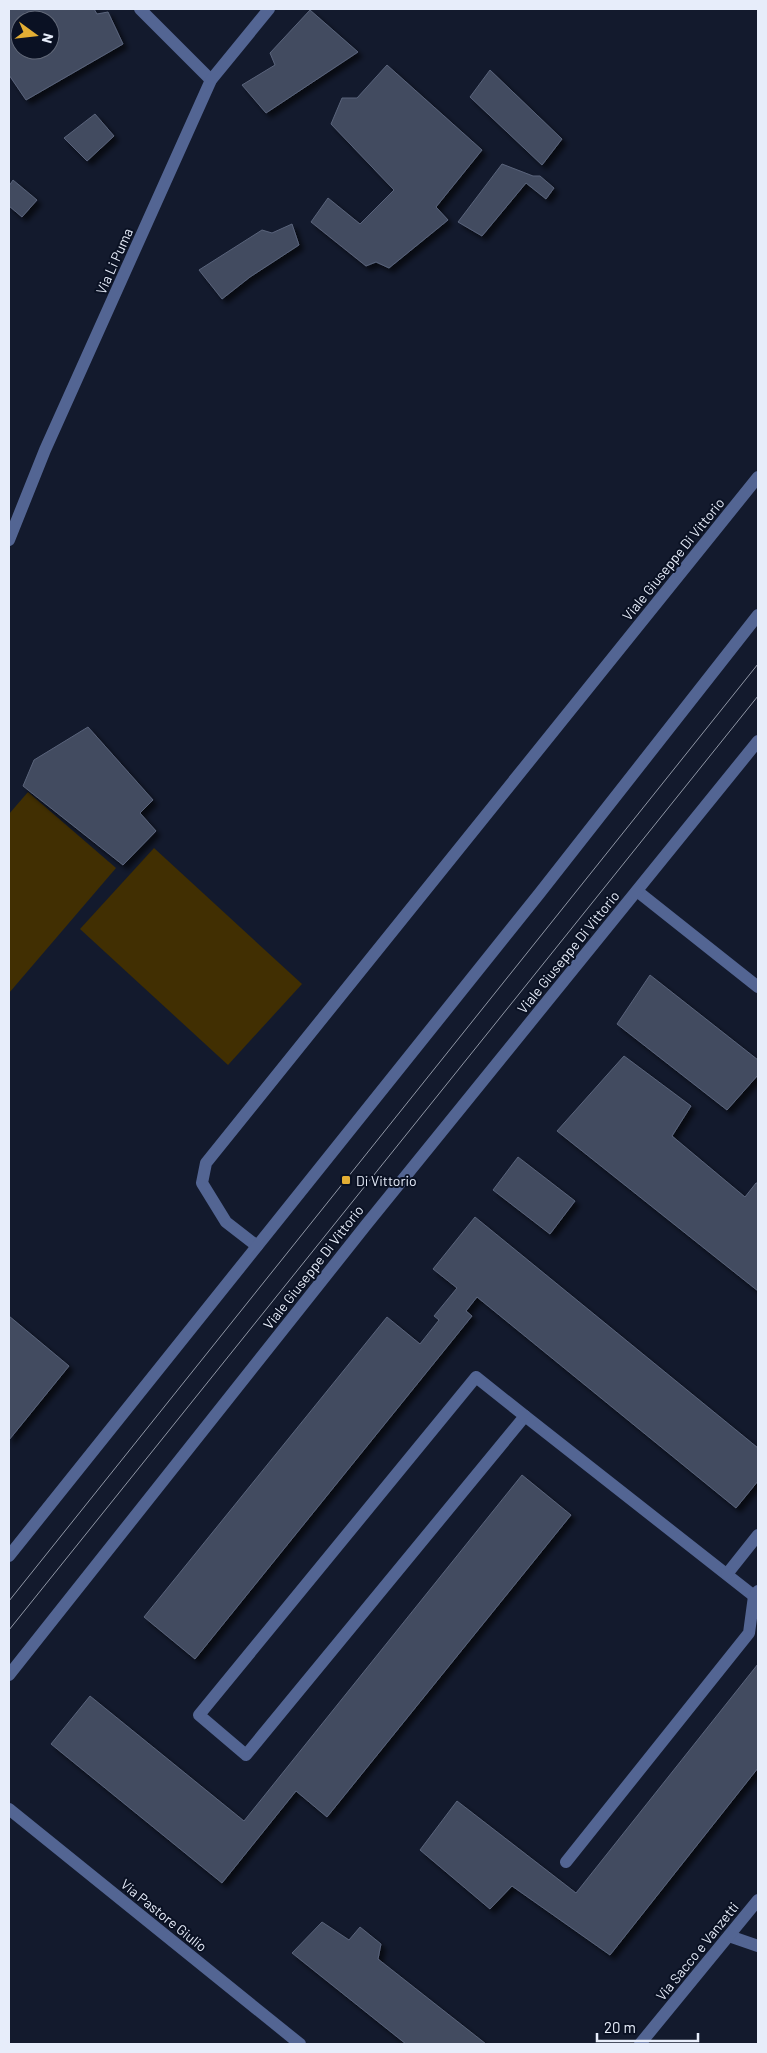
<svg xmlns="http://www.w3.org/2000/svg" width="767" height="2053" font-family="Barlow,sans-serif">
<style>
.green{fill:#412f02}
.building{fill:#424b61;stroke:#5a647b;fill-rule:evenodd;filter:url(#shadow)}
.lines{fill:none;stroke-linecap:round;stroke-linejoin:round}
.service{stroke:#536593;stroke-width:12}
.minor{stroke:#536593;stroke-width:12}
.tram{stroke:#8f96a5;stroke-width:1}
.poi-dot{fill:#e3ae34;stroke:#0a1123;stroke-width:2}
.labels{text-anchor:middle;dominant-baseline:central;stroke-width:4;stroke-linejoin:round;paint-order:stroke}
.street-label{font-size:14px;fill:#e7edfa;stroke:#0a1123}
.poi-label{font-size:14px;fill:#e7edfa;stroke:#0a1123;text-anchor:start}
</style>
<defs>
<filter id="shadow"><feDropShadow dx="4.5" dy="4.5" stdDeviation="2.5" flood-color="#0009"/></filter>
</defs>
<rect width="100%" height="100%" fill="#131a2d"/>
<g class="green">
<polygon points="28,792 116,868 9,993 9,814"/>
<polygon points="154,848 302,984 228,1065 80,929"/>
</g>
<g class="building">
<path d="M 9,9 L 94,9 L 97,14 L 108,12 L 123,44 L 26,100 L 9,75 ZM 20,20 L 50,20 L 50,50 L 20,50 Z"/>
<polygon points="310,10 358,52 266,113 242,85 275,65 270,53"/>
<polygon points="387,65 482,150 436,207 448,220 389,268 376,262 366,266 311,222 328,198 360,224 394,190 331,124 342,98 357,98"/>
<polygon points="490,70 562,139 542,165 470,97"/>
<polygon points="95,114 114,136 87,161 64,138"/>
<polygon points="502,164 533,176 540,176 554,188 546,199 526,183 482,236 458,222"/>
<polygon points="13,180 37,200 22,217 9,206 9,186"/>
<polygon points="292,224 299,245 250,277 222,299 199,270 262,230 272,233"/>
<polygon points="88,727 153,800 140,813 156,831 123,865 23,786 34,760"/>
<polygon points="650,975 758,1060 758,1075 727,1110 617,1024"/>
<polygon points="624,1056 691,1106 672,1136 745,1197 756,1183 758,1183 758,1291 557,1131"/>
<polygon points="518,1157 575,1201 550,1234 493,1190"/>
<polygon points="475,1217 758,1448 758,1481 736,1508 477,1297 466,1311 472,1316 195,1659 144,1617 387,1317 420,1344 439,1320 434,1316 457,1288 433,1269"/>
<polygon points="9,1316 69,1366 9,1440"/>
<polygon points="522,1475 571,1515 327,1817 296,1791 222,1883 51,1744 90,1696 244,1821"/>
<polygon points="758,1664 758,1768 610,1955 512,1886 490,1909 420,1850 457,1801 576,1893"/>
<polygon points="322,1922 349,1940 360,1927 381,1944 378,1959 486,2044 406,2044 292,1953"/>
</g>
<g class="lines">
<polyline class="service" points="140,9 211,80"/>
<g class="minor">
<polyline points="9,540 45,450 211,80 269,9"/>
<polyline points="637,891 758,987"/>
<polyline points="257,1246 226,1222 202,1183 206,1163 758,477"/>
<polygon points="476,1377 525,1416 246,1755 199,1715"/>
<polyline points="525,1416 754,1596"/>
<polyline points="9,1556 539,894 758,615"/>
<polyline points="727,1574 758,1535"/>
<polyline points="9,1675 366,1225 758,741"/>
<polyline points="9,1809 300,2044"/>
<polyline points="566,1862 749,1633 754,1596 758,1591"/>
<polyline points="729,1936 758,1946"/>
<polyline points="640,2044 758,1900"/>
</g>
<g class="tram">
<polyline points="9,1601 758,664"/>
<polyline points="9,1630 758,696"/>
</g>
</g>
<rect class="poi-dot" x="341" y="1175" width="10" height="10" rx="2.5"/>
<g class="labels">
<g class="street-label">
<text transform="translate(114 261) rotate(-66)">Via Li Puma</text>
<text transform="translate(673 559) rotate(-51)">Viale Giuseppe Di Vittorio</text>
<text transform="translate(568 952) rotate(-51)">Viale Giuseppe Di Vittorio</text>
<text transform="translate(313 1267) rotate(-52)">Viale Giuseppe Di Vittorio</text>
<text transform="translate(164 1915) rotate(39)">Via Pastore Giulio</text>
<text transform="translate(697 1951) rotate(-51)">Via Sacco e Vanzetti</text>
</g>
<g class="poi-label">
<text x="356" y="1180">Di Vittorio</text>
</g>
</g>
<rect width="767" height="2053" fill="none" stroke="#e7edfa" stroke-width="20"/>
<g transform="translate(35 35) rotate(105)"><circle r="24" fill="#0a1123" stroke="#626979"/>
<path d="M0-4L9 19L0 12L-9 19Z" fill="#e3ae34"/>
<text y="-8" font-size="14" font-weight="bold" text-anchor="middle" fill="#e7edfa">N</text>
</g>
<path d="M597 2033v8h101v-8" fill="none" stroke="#e7edfa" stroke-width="2.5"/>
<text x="604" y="2033" font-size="15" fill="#e7edfa" stroke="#0a1123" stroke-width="4" paint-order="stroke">20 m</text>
</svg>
